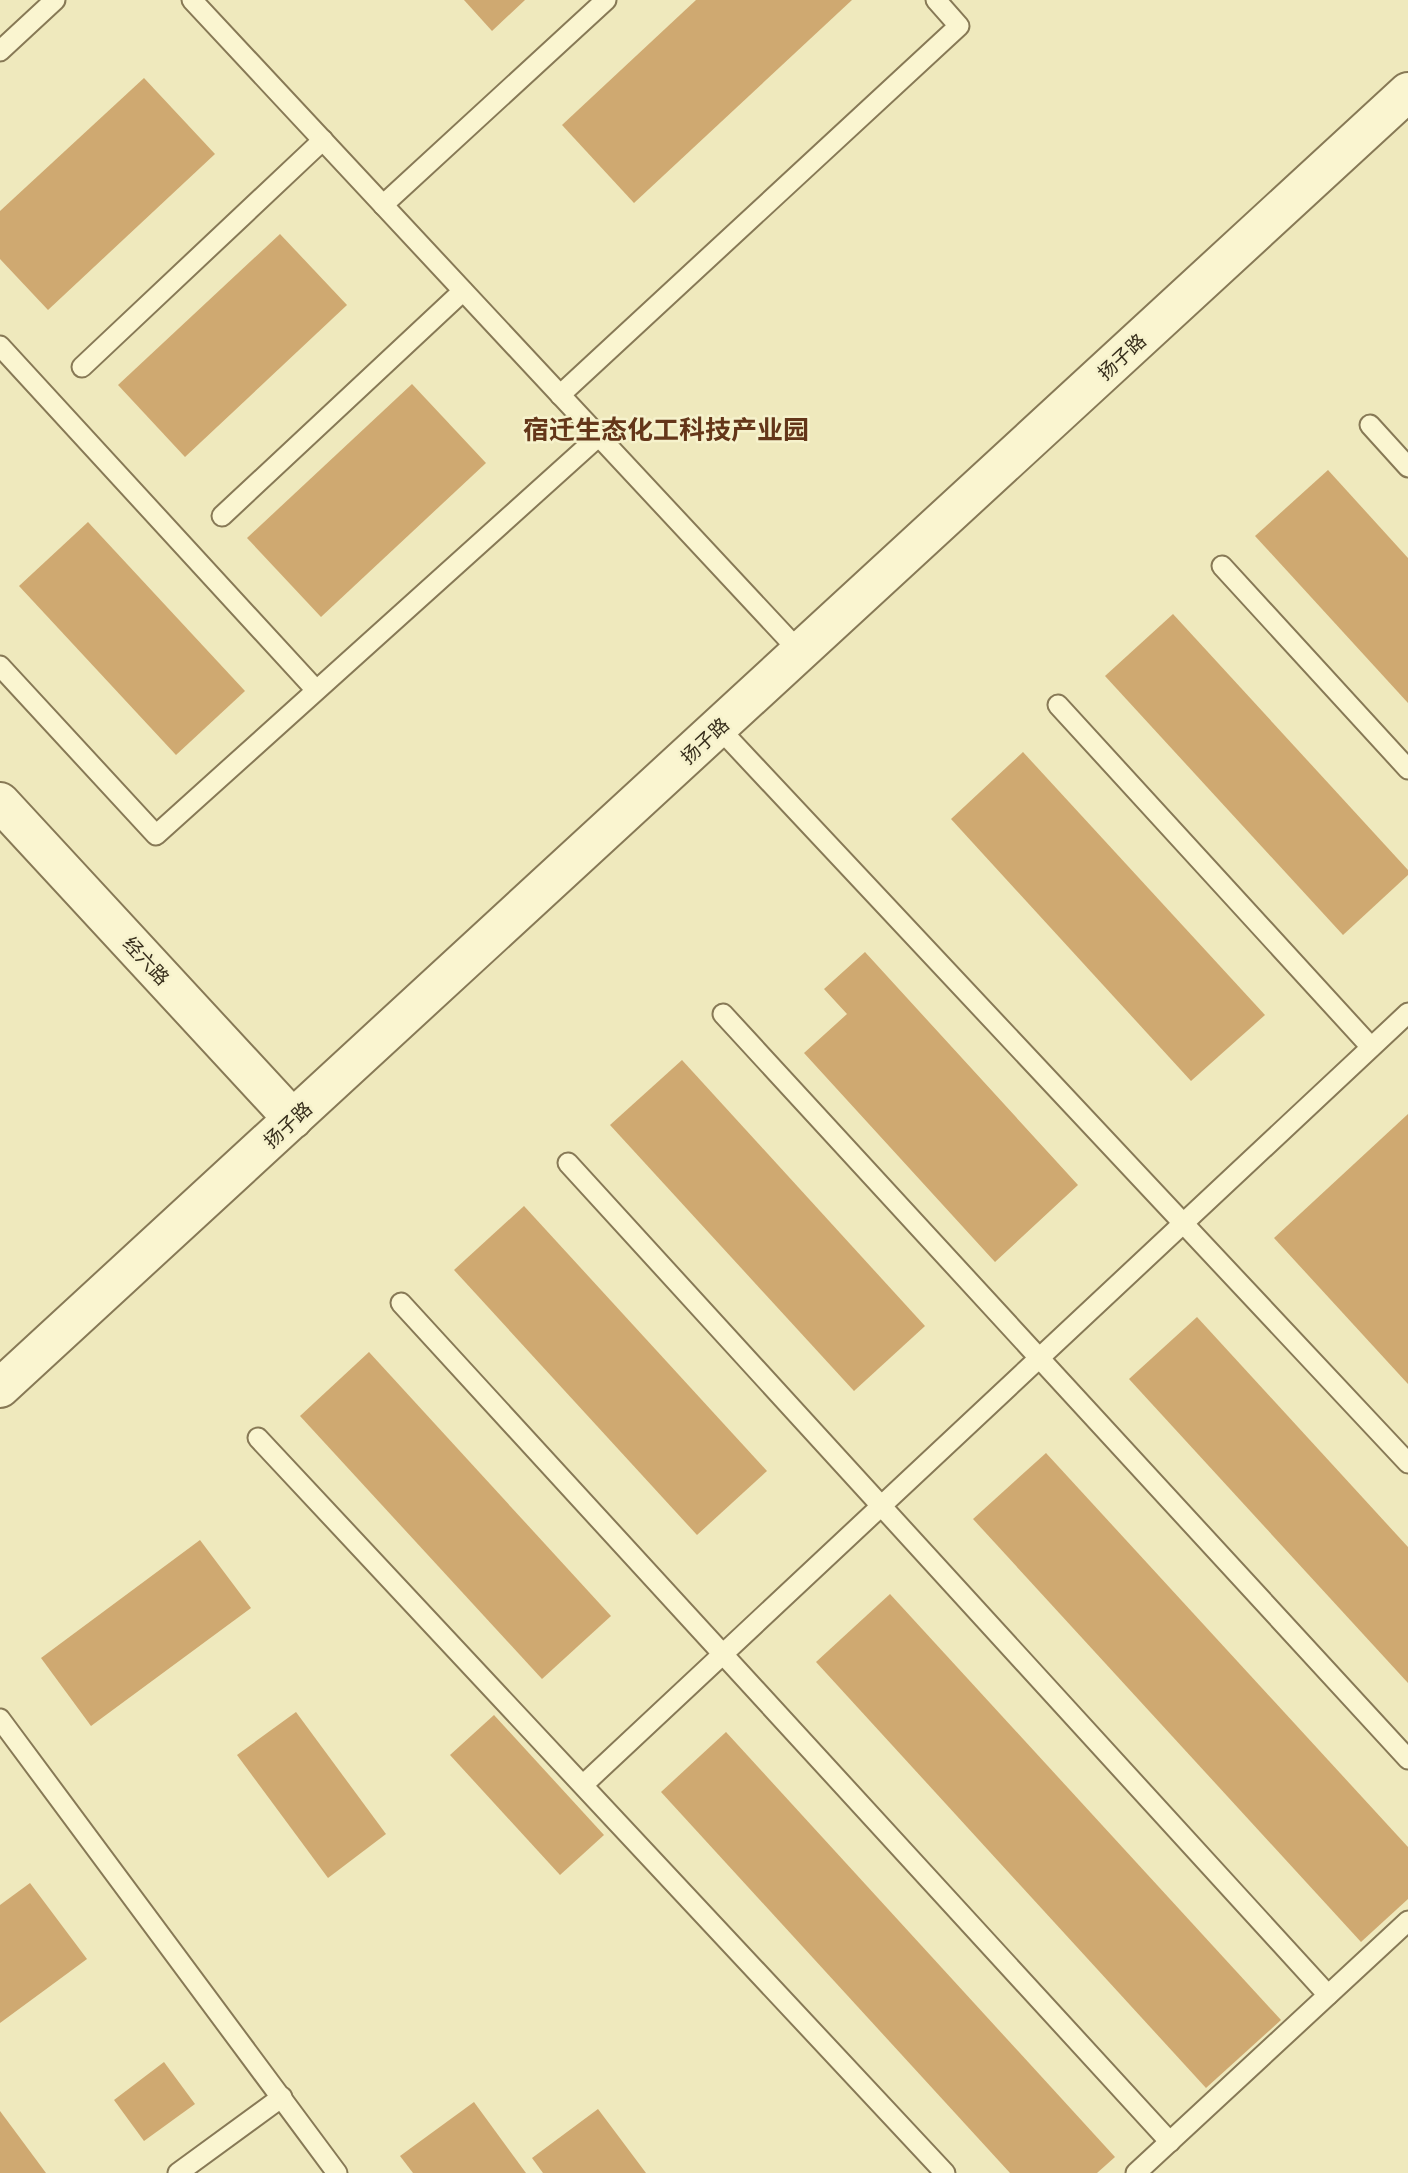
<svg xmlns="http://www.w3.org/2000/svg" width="1408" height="2173" font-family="'Playfair Display','Noto Sans SC',serif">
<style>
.building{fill:#cfa971}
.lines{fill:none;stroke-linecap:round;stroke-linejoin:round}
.service-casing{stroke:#877956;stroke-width:23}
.tertiary-casing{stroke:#877956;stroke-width:42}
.service{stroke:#faf5d0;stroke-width:19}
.tertiary{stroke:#faf5d0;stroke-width:38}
.labels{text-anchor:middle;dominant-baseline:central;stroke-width:5;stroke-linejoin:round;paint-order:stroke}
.street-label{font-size:19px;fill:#362d1b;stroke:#f6f2cc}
.district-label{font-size:26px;font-weight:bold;fill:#643619;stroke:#f6f2cc}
</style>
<rect width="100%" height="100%" fill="#efe9bd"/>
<g class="building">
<polygon points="464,0 525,0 492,31"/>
<polygon points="696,0 852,0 634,203 562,125"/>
<polygon points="144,78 215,154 48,310 0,259 0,211"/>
<polygon points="280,234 347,305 185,457 118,385"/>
<polygon points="412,384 486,463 321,617 247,538"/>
<polygon points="1328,470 1408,558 1408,703 1255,536"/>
<polygon points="88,522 245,691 176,755 19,586"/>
<polygon points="1173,614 1408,870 1408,875 1343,935 1105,676"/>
<polygon points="1023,752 1265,1015 1191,1081 951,819"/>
<polygon points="865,952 1078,1185 995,1262 804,1053 847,1014 824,989"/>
<polygon points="682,1060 925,1326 854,1391 610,1125"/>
<polygon points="1408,1114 1408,1384 1274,1238"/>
<polygon points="524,1206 767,1471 697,1535 454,1270"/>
<polygon points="1197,1317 1408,1547 1408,1683 1129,1379"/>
<polygon points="369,1352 611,1616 542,1679 300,1416"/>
<polygon points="1046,1453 1408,1847 1408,1899 1361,1942 973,1519"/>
<polygon points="200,1540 251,1608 91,1726 41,1658"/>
<polygon points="890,1594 1281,2020 1206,2088 816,1662"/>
<polygon points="296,1712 386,1834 328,1878 237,1755"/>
<polygon points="494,1715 604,1835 560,1875 450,1755"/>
<polygon points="726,1732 1115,2157 1097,2173 1010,2173 661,1792"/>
<polygon points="30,1883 87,1959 0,2023 0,1905"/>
<polygon points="164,2062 195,2104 144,2141 114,2100"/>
<polygon points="474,2102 526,2173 413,2173 400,2156"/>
<polygon points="598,2109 646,2173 543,2173 532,2158"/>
<polygon points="0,2111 46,2173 0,2173"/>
</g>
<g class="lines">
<g class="service-casing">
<g id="service">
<polyline points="192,0 800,652"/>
<polyline points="0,51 55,0"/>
<polyline points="383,205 606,0"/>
<polyline points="0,346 316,690"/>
<polyline points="82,367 323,140"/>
<polyline points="560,395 959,26 936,0"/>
<polyline points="1370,425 1408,467"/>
<polyline points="222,516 463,291"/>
<polyline points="1222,566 1408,769"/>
<polyline points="0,666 156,835 599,436"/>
<polyline points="1058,705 1371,1047"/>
<polyline points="718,727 1408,1463"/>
<polyline points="723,1014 1408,1759"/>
<polyline points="568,1163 1328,1995"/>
<polyline points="401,1303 1170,2142"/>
<polyline points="258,1438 945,2173"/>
<polyline points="0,1719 337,2173"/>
<polyline points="583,1785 1408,1013"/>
<polyline points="178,2173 282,2097"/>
<polyline points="1136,2173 1408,1921"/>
</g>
</g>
<g class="tertiary-casing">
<g id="tertiary">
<polyline points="0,802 293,1119"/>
<polyline points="0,1388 1408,92"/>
</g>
</g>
<use href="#service" class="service"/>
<use href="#tertiary" class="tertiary"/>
</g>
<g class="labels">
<g class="street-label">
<text transform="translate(1121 356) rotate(-43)">扬子路</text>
<text transform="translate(704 740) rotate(-43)">扬子路</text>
<text transform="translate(147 960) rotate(47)">经六路</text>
<text transform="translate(287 1124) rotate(-43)">扬子路</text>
</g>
<g class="district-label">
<text x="666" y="428">宿迁生态化工科技产业园</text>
</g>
</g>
</svg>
